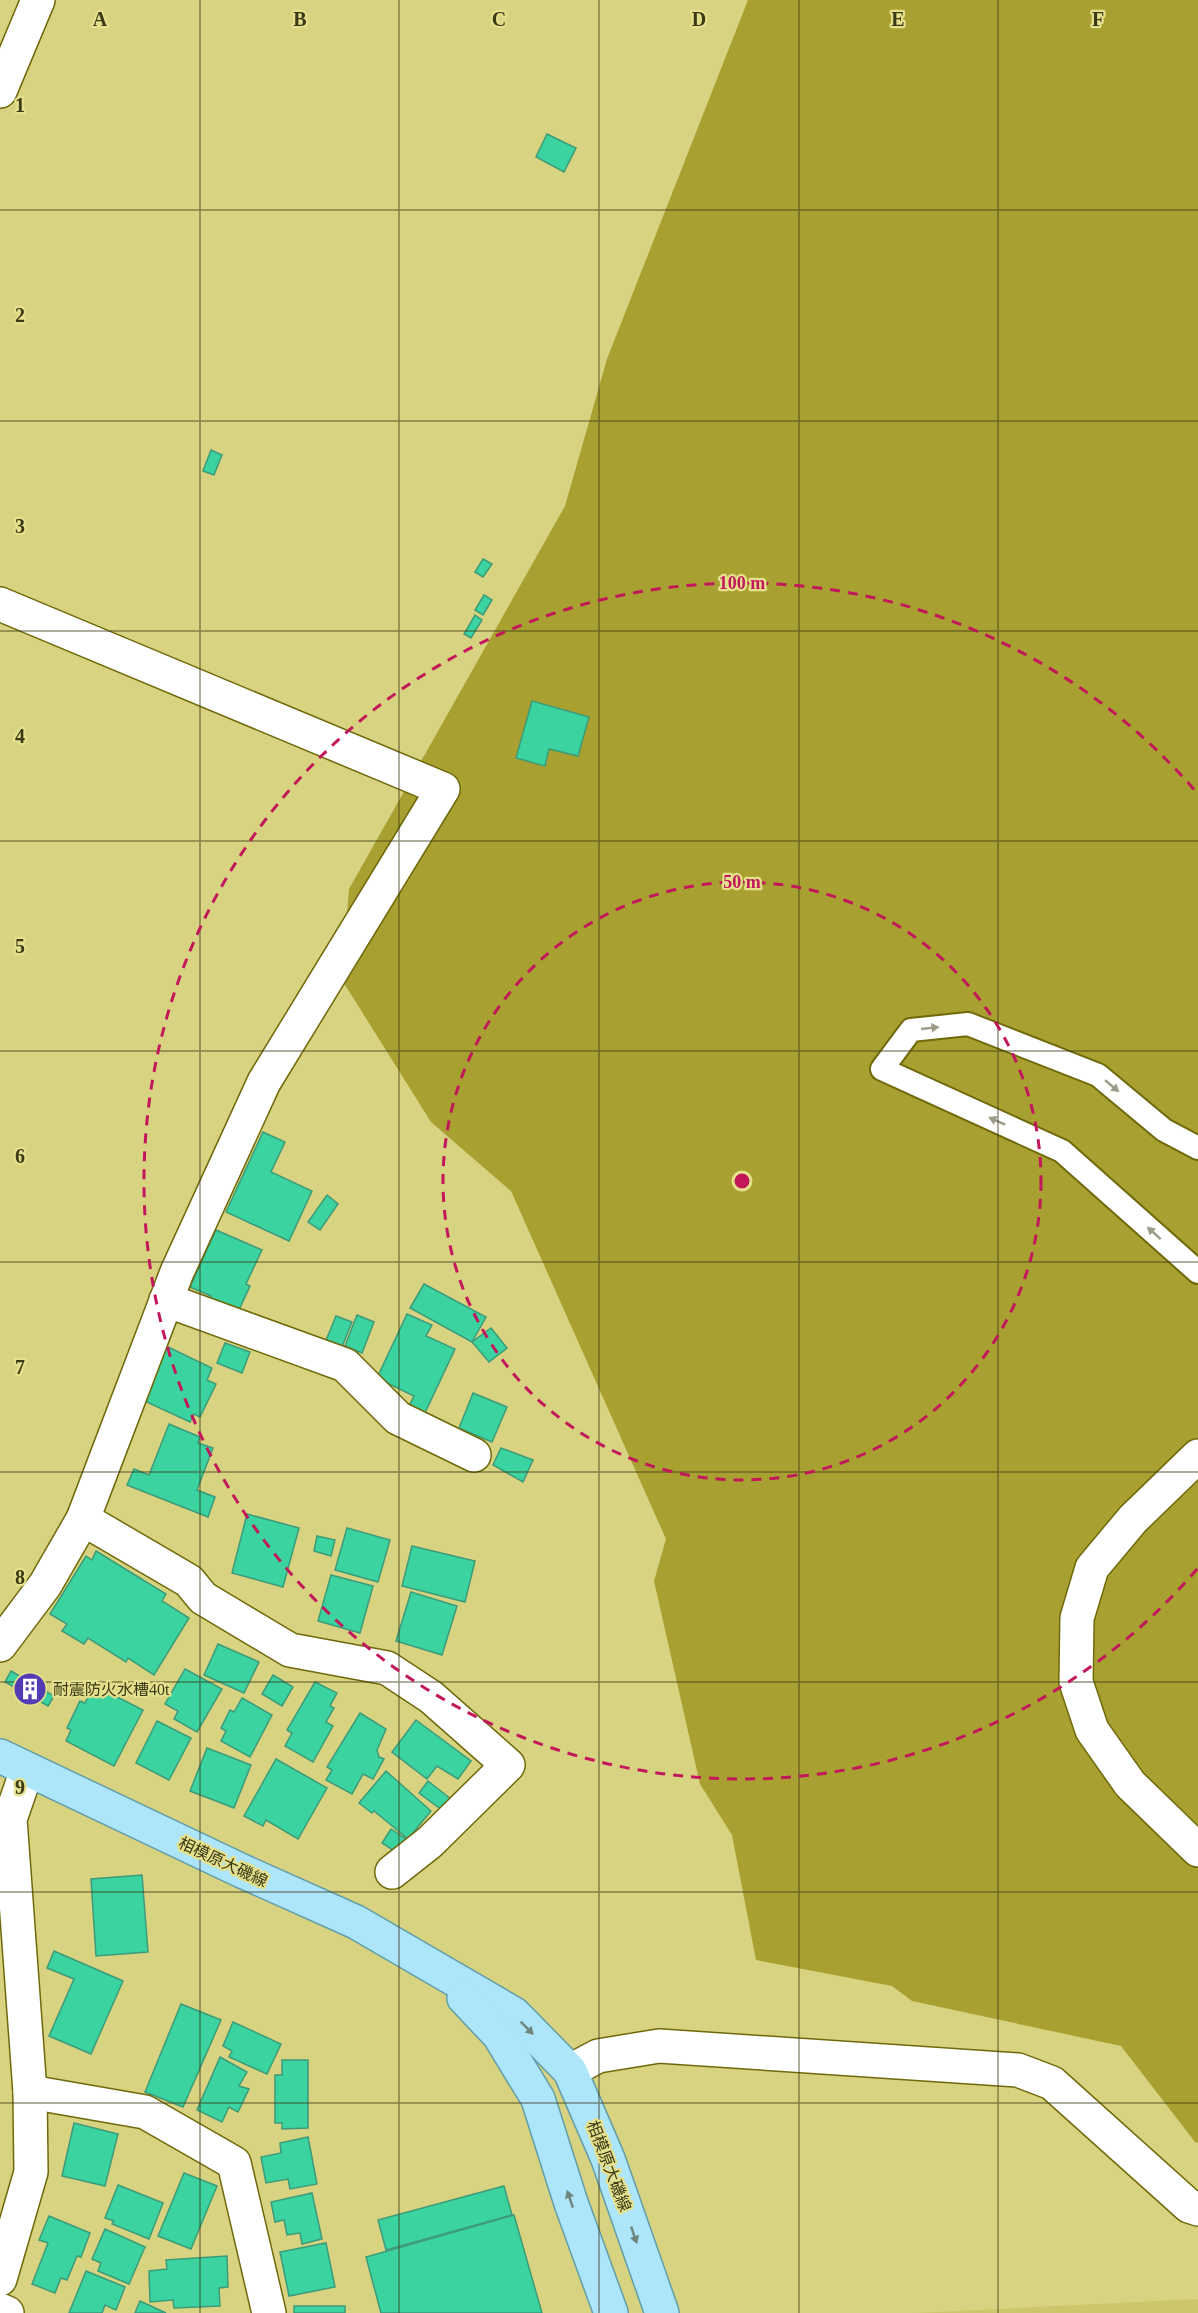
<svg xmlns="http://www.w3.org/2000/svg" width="1198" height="2313" font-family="'Times New Roman','Noto Sans JP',serif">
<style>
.built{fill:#cdc76b}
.green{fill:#a8a030}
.building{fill:#3bd3a0;stroke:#3c9b78;stroke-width:1.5}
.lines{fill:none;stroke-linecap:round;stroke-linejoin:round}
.service-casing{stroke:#6f690a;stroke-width:26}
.minor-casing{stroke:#6f690a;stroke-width:36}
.tertiary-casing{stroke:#6f690a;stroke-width:36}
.primary-casing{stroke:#629ea9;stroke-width:36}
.service{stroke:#fff;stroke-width:22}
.minor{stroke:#fff;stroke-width:33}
.tertiary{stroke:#fff;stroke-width:33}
.primary{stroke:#ade5fb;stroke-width:33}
.oneway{fill:#9d9c8a}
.oneway2{fill:#6e867d}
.grid{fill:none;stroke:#3b3916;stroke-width:1.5;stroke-opacity:0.55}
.ring{fill:none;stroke:#c2185b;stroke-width:3;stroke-dasharray:10 8}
.labels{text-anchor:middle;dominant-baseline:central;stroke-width:4.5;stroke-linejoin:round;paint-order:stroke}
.poi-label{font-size:16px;fill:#3b3916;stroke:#e5e08c;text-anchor:start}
.street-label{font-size:16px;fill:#3b3916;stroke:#e5e08c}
.grid-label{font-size:20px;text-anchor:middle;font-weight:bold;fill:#3b3916;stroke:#e5e08c;stroke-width:4.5;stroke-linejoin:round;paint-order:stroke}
.centre{fill:#c2185b;stroke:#e5e08c;stroke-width:3}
.ring-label{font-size:18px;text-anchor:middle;font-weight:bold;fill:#c2185b;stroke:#e5e08c;stroke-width:4.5;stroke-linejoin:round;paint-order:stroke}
</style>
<rect width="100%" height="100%" fill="#d8d380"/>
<polygon class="built" points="1198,2299 1198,2313 917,2313"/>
<polygon class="green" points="748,0 1198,0 1198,2143 1195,2142 1121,2046 912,2001 892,1986 756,1960 732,1835 700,1784 654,1581 666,1539 511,1191 431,1122 342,980 349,889 565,506 607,359"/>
<g class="building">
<polygon points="547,134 576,148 564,172 536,157"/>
<polygon points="211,450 222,455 214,475 203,471"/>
<polygon points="483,559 492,564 483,577 475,572"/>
<polygon points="484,595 492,600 483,615 475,610"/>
<polygon points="475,615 482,620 471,638 464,634"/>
<polygon points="532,701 589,717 578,756 549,749 545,766 516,758"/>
<polygon points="263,1132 285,1142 271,1172 312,1191 289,1241 226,1212"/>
<polygon points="327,1195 338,1204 320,1230 308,1222"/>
<polygon points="216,1230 262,1250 246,1284 250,1286 238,1312 209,1300 211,1296 190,1287"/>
<polygon points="424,1284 486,1317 472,1342 410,1308"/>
<polygon points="407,1314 432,1325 426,1336 455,1349 424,1415 408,1408 414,1396 377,1378"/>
<polygon points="357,1315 374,1322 362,1353 345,1346"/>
<polygon points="336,1316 352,1322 340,1352 324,1345"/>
<polygon points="491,1328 507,1348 489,1362 472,1342"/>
<polygon points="225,1343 250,1352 242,1373 217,1363"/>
<polygon points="166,1346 212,1368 207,1380 216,1384 200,1417 194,1414 190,1422 140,1399"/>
<polygon points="473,1393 507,1407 492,1442 459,1428"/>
<polygon points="169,1424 200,1437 198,1443 213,1448 197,1490 215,1497 208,1517 127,1485 134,1469 149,1475"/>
<polygon points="501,1448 533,1460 523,1482 493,1465"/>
<polygon points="247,1514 299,1528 283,1587 232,1573"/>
<polygon points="347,1528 390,1540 378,1582 335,1570"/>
<polygon points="317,1536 335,1540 331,1556 314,1551"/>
<polygon points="412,1546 475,1561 465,1602 402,1586"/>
<polygon points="96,1551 166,1594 162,1601 189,1618 154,1675 128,1658 126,1662 88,1638 84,1644 62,1631 67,1624 50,1614 86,1556 92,1560"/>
<polygon points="331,1575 373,1586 360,1633 318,1621"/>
<polygon points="411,1592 457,1606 442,1655 396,1641"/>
<polygon points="218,1644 259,1662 244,1693 204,1675"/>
<polygon points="185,1669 222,1689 197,1732 174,1719 178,1711 165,1704"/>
<polygon points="11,1671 54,1696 48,1706 5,1682"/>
<polygon points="273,1675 293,1687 282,1706 262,1694"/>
<polygon points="315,1682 337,1693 330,1706 334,1708 326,1722 333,1726 313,1762 285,1746 292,1733 287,1730"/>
<polygon points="94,1685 143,1710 114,1766 66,1741 71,1730 67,1728 80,1701 85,1703"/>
<polygon points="242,1698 272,1715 250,1757 221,1741 226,1731 221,1728 230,1710 234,1712"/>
<polygon points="360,1713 386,1729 377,1750 379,1757 384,1759 373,1779 363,1774 352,1794 326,1780 332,1770 327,1767"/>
<polygon points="416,1720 471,1761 458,1779 437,1766 427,1779 392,1752"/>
<polygon points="157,1721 191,1738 169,1780 136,1763"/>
<polygon points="207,1748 251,1765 234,1808 190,1791"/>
<polygon points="276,1759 327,1788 298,1839 266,1820 263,1826 244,1816"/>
<polygon points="386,1771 431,1811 408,1839 374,1811 372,1813 359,1803"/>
<polygon points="428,1781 451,1799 442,1810 419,1793"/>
<polygon points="391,1829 406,1839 396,1852 382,1843"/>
<polygon points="142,1875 148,1952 96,1956 91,1879"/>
<polygon points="54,1951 123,1981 91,2054 49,2036 74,1979 47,1968"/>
<polygon points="181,2004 221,2020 183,2107 145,2092"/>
<polygon points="233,2022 281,2044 267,2074 229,2057 232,2051 223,2046"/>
<polygon points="220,2057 247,2072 239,2086 249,2089 238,2112 229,2107 222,2122 197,2110"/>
<polygon points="282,2060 308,2060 308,2128 282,2129 282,2123 275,2123 275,2075 282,2075"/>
<polygon points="74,2123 118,2134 105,2186 62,2176"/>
<polygon points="308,2137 317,2184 290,2189 288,2179 266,2183 261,2157 281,2153 280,2143"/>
<polygon points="184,2173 217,2186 191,2249 158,2236"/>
<polygon points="118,2185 163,2203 149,2239 112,2224 114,2221 105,2218"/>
<polygon points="504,2186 512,2215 386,2250 378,2220"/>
<polygon points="312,2193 322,2239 302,2244 300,2233 287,2235 284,2220 275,2222 271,2202"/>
<polygon points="514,2215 542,2313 381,2313 366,2257"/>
<polygon points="49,2216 90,2233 81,2257 77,2256 67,2280 61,2278 55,2293 32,2284 48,2243 39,2240"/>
<polygon points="105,2229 145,2247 129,2284 98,2271 101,2263 92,2259"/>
<polygon points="326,2243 335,2287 289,2296 280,2252"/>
<polygon points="227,2256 228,2287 219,2288 220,2306 174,2308 173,2300 150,2302 149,2271 167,2269 166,2260"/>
<polygon points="86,2271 125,2287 116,2310 105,2305 102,2313 69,2313"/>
<polygon points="140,2301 166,2313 135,2313"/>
<rect x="294" y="2306" width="51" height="7"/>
</g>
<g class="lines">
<g class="service-casing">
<polyline id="service" points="1198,1148 1164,1130 1098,1075 968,1024 911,1030 882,1069 1062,1151 1198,1272"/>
</g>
<g class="minor-casing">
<g id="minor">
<polyline points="0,91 38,0"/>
<polyline points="0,604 443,789 264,1082 177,1272 83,1519 45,1585 0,1645"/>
<polyline points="166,1300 345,1365 398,1418 474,1455"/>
<polyline points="83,1519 189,1581 203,1598 290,1650 387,1668 431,1697 508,1765 430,1842 392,1872"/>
<polyline points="30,2092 145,2112 234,2163 269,2313"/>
<polyline points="0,2279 31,2172 30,2092 10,1819 27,1770"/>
<polyline points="0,2310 7,2313"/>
</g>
</g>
<g class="tertiary-casing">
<g id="tertiary">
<polyline points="1198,1456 1133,1519 1092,1568 1077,1618 1076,1682 1092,1730 1130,1784 1198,1850"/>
<polyline points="570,2071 598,2056 659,2046 1018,2070 1052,2083 1189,2206 1198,2209"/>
</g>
</g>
<g class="primary-casing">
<g id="primary">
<polyline points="0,1756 242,1871 356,1922 514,2014 570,2071 608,2159 662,2313"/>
<polyline points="464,1998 499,2035 538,2099 571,2203 611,2313"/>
</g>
</g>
<use href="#service" class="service"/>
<use href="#minor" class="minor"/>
<use href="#tertiary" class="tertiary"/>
<use href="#primary" class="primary"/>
</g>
<defs><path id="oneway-solid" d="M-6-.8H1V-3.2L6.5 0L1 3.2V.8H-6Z" transform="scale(1.5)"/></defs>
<g class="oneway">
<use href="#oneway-solid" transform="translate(930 1028) rotate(-6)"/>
<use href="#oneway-solid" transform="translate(1112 1086) rotate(40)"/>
<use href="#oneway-solid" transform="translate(997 1121) rotate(-156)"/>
<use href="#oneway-solid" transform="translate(1154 1233) rotate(-138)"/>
</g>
<g class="oneway2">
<use href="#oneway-solid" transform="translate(527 2028) rotate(45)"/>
<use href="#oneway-solid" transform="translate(570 2199) rotate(-109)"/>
<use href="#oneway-solid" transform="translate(634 2235) rotate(71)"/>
</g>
<path class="grid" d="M 200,0 L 200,2313M 399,0 L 399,2313M 599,0 L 599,2313M 799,0 L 799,2313M 998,0 L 998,2313M 0,210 L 1198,210M 0,421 L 1198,421M 0,631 L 1198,631M 0,841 L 1198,841M 0,1051 L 1198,1051M 0,1262 L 1198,1262M 0,1472 L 1198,1472M 0,1682 L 1198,1682M 0,1892 L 1198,1892M 0,2103 L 1198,2103"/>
<g class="ring">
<circle cx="742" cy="1181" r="299"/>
<path d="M1197 1569A598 598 0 1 1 1197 793"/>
</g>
<defs>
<g id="building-disc" transform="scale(1.725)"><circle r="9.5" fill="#523bb3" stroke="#e5e08c"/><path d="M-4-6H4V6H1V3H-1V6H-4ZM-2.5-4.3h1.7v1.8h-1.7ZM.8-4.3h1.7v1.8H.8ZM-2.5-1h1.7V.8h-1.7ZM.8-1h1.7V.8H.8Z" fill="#fff"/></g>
</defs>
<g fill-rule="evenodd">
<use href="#building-disc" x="30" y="1689"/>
</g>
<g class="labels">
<g class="poi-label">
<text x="53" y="1689">耐震防火水槽40t</text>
</g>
<g class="street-label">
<text transform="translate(223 1862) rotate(25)">相模原大磯線</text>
<text transform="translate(609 2166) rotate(69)">相模原大磯線</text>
</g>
</g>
<g class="grid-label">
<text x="100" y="26">A</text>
<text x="300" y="26">B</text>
<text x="499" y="26">C</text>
<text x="699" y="26">D</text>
<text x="898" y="26">E</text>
<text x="1098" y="26">F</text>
<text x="20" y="112">1</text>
<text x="20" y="322">2</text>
<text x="20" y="533">3</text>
<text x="20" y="743">4</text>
<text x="20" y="953">5</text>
<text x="20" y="1163">6</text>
<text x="20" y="1374">7</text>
<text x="20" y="1584">8</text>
<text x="20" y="1794">9</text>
</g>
<circle cx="742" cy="1181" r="9" class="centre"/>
<g class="ring-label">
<text x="742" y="589">100 m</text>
<text x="742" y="888">50 m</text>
</g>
</svg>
